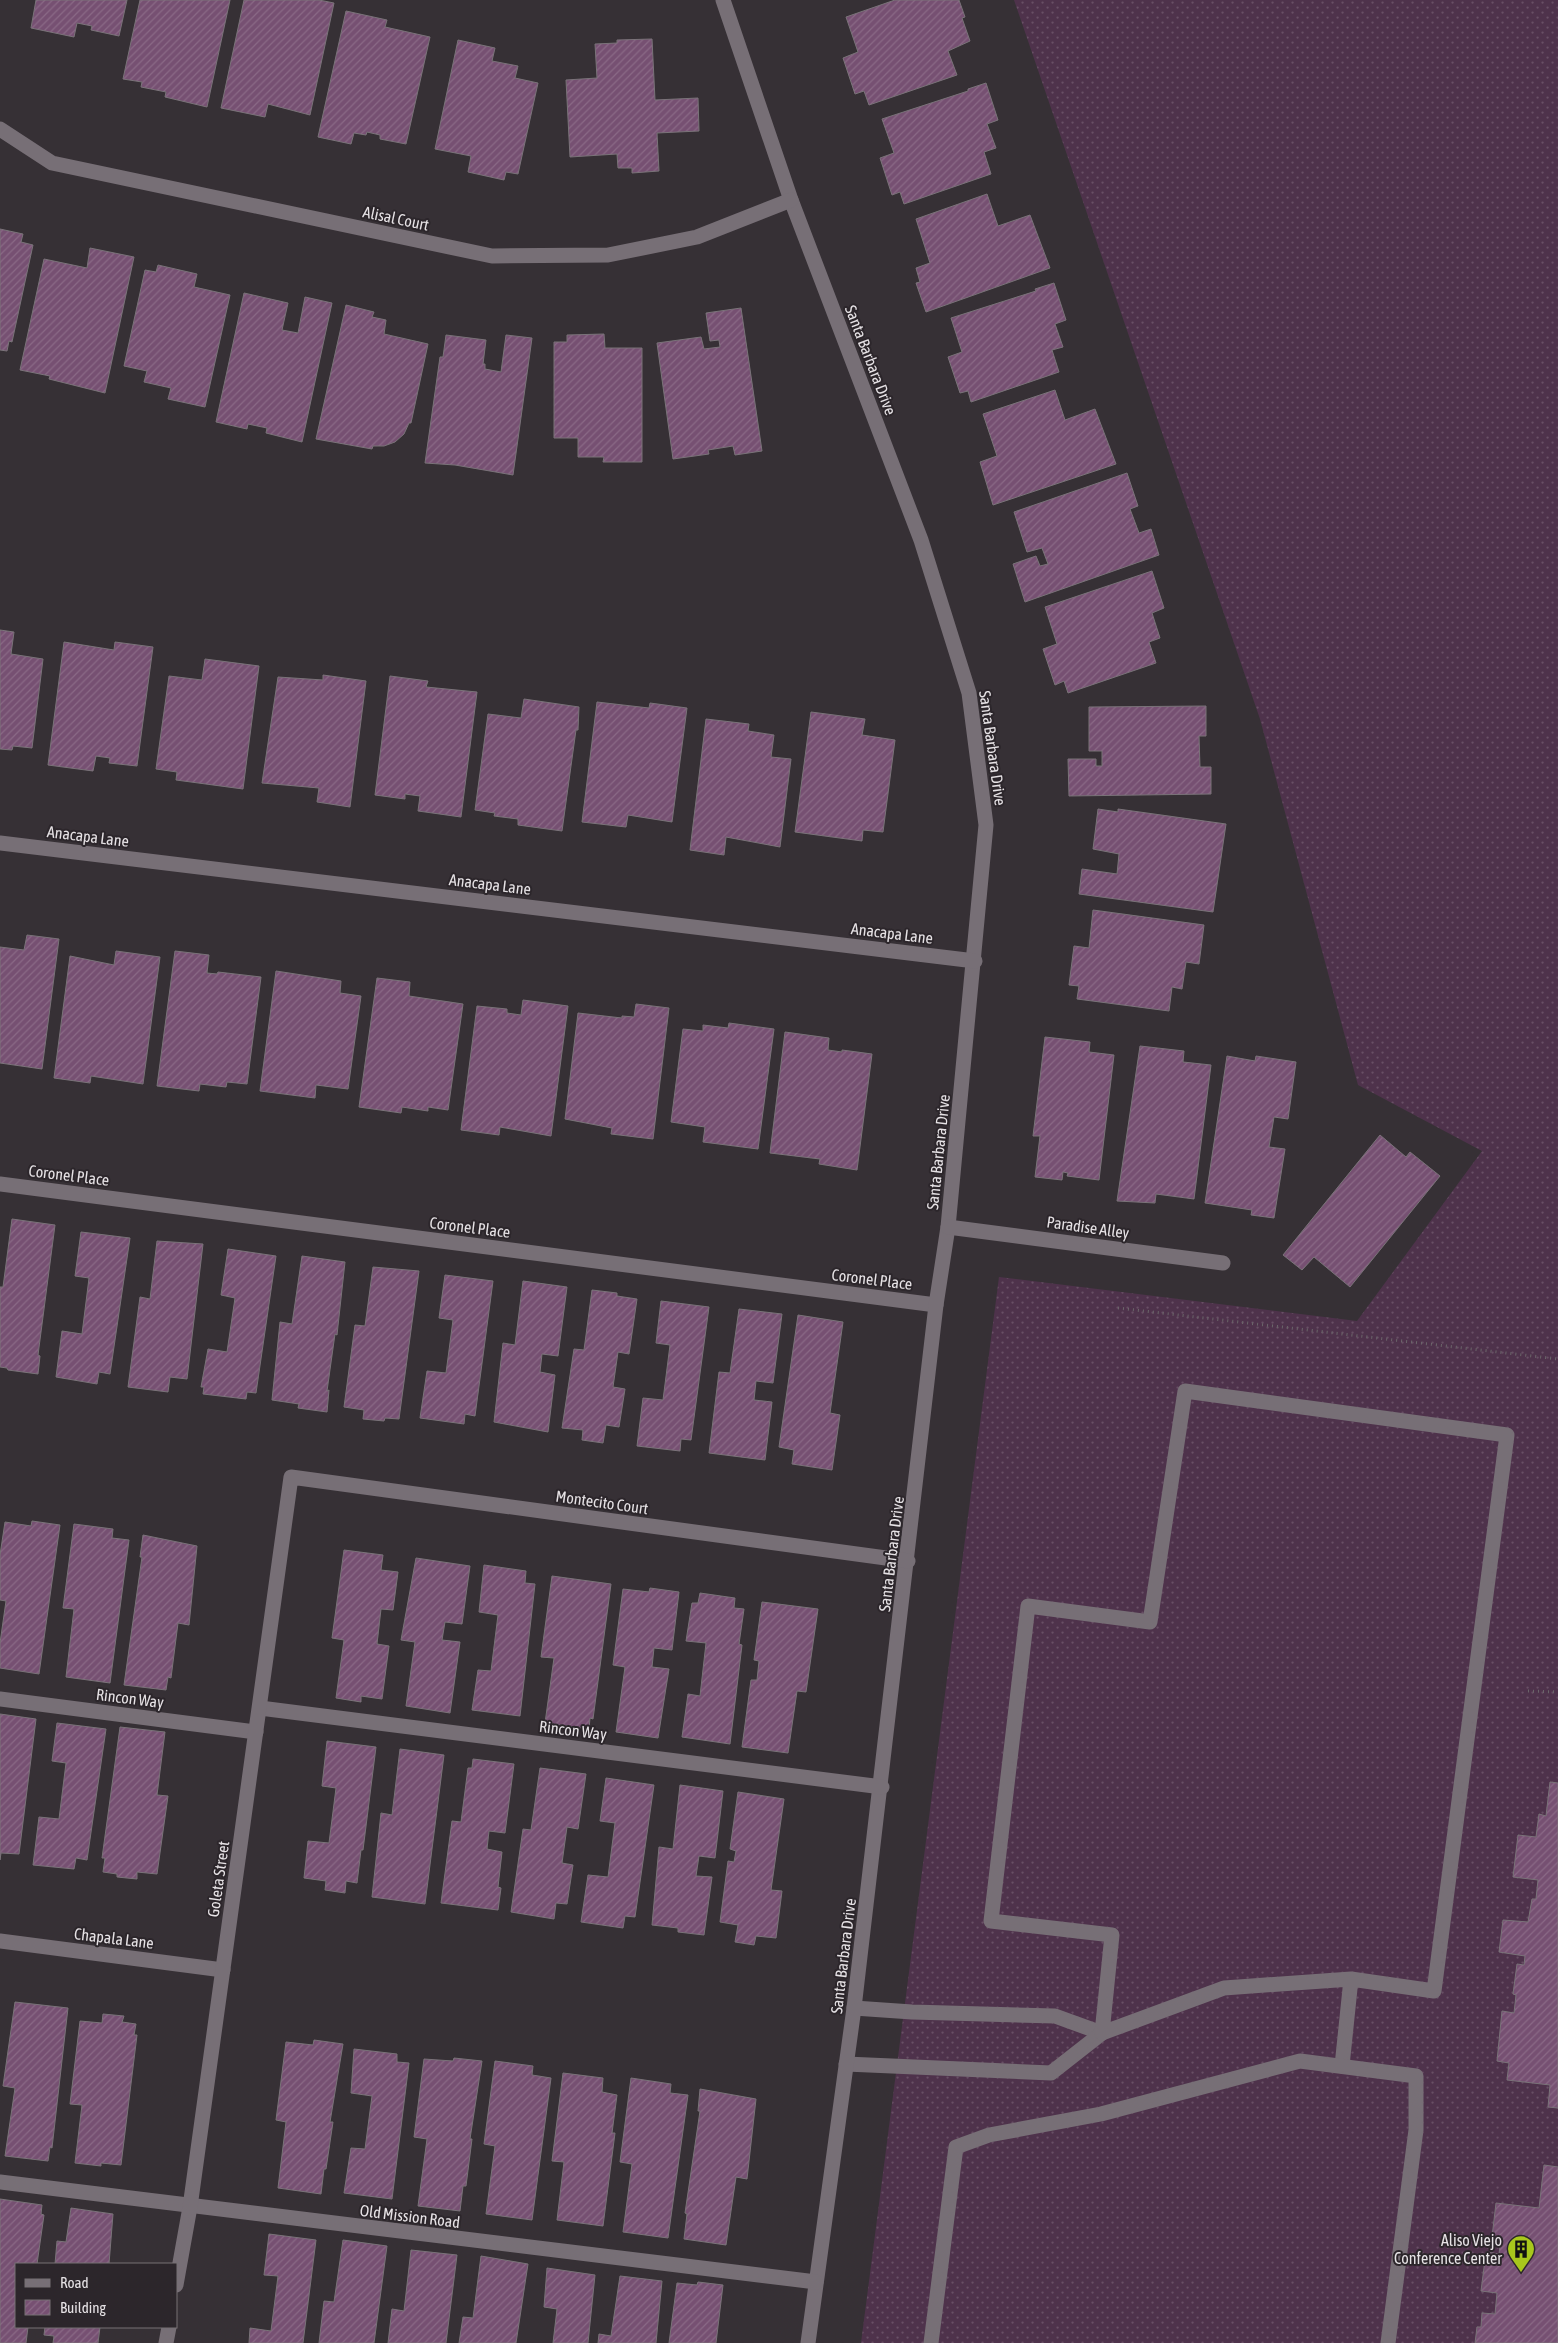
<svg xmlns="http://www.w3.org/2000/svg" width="1558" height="2343" font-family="'Asap Condensed',sans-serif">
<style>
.grass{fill:url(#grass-dots)}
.building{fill:url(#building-hatch);stroke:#7a7379}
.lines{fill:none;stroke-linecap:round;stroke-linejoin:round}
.path{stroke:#6b666a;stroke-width:3;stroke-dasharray:1 4;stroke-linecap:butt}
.lane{stroke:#776f76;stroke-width:15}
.street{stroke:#776f76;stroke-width:15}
.labels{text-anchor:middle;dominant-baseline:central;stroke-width:4;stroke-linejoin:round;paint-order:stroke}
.street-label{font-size:16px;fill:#e6e2e5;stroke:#2c262b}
.poi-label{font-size:16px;fill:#e6e2e5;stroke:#2c262b;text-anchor:end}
</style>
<defs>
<pattern id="grass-dots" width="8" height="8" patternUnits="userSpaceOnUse" patternTransform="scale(1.25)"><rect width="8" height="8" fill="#4e324b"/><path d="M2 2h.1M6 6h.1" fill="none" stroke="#684f65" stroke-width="1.8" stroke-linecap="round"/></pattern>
<pattern id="building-hatch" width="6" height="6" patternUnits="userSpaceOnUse" patternTransform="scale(1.25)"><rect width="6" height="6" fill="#765072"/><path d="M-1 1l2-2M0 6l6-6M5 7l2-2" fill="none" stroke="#8a6986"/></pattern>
</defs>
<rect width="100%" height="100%" fill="#363035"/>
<polygon class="grass" points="1014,0 1558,0 1558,2343 861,2343 999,1277 1357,1321 1482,1151 1358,1085 1260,719"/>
<g class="building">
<polygon points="36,0 127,0 119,36 91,30 92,26 77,23 74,37 31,28"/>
<polygon points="140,0 230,0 207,107 165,97 166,92 141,87 142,82 123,79"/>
<polygon points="244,0 319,0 334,3 310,115 268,104 265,117 221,108"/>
<polygon points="895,0 959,0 965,17 962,18 970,41 948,51 957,75 869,105 864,91 855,94 843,58 858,52 846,17"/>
<polygon points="346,11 387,20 385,27 430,37 406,144 380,139 380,135 367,132 366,135 354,133 351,144 318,137"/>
<polygon points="652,39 655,100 698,98 699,131 657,133 659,171 632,173 632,168 618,168 617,154 570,157 566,80 597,78 595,44 617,43 617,40"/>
<polygon points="458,40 495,48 492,61 518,66 515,78 538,83 518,174 506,172 504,180 468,172 471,156 435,149"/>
<polygon points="986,83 998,120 987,124 996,148 984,152 991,174 904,204 900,192 892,195 880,158 894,153 882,119 968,91 968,89"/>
<polygon points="987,194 998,226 1030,215 1050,268 926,312 916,283 920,282 916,268 930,263 916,219"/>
<polygon points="0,229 23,234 21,242 33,245 12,342 9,341 7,351 0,350"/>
<polygon points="90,248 134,257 105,393 49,379 50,376 20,370 44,259 87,268"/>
<polygon points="158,265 197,274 194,287 230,295 205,407 168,399 171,388 144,382 147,371 124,366 145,270 156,272"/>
<polygon points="1054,283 1066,320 1055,324 1063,347 1052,350 1059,372 971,402 968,391 960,393 948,357 962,352 951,318 1036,291 1035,289"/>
<polygon points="244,293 288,303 282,330 298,333 305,297 332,303 302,442 266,433 267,428 248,424 247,429 216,422"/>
<polygon points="346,305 374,312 372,317 386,320 384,334 428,344 411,423 409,423 404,434 395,442 384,446 373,446 372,449 316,439"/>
<polygon points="741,308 762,451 735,455 733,446 708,450 709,454 673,459 657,343 701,337 704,349 720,347 719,340 710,341 706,313"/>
<polygon points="604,334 605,348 642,348 642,462 603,462 604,457 578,457 578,438 554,438 554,342 567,342 567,335"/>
<polygon points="446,335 486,340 483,364 485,364 485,369 501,372 506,335 532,338 513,475 455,465 425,463 440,357 443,357"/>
<polygon points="1055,390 1065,420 1095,409 1116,464 993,505 980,462 997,456 983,414"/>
<polygon points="1127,473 1138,506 1130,509 1139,533 1151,529 1159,555 1025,602 1013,564 1036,556 1040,566 1048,564 1042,548 1027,552 1014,512"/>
<polygon points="1152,571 1164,608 1152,613 1160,638 1149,642 1156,663 1068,693 1064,681 1055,685 1043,649 1057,644 1045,607"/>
<polygon points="0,630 14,632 11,654 43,659 32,748 13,746 12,750 0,749"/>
<polygon points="64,642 114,650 115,642 153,647 137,766 109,763 110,758 96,756 93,771 48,765"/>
<polygon points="205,659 259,666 243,789 176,780 177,772 156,769 169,676 202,680"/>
<polygon points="323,675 366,681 350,807 317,802 319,788 262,783 278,677 323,680"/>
<polygon points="390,676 428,681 426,687 477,692 461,817 418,811 420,796 405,794 405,799 375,795"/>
<polygon points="524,699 579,707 578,730 576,730 562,831 518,825 518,819 494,816 495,813 475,810 488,714 521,718"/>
<polygon points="597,702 649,708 650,703 687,708 672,822 628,815 626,827 582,822"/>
<polygon points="1206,706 1206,736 1199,736 1200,767 1211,767 1211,794 1069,796 1068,759 1096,759 1096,766 1102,766 1102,751 1089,751 1089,707"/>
<polygon points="811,712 865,719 862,735 895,740 883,832 863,830 862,841 795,832"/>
<polygon points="706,719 749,724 748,731 774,735 771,757 791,759 780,847 726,837 724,855 690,850"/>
<polygon points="1098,809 1118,812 1118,809 1226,824 1213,912 1079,894 1082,869 1117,874 1119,854 1093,849"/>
<polygon points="1093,910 1204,925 1199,964 1186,962 1182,989 1172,987 1169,1011 1077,999 1079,986 1069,985 1074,946 1089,948"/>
<polygon points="27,935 59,939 42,1069 0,1063 0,947 24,950"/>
<polygon points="116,951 160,957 143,1084 91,1076 90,1083 54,1078 70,956 114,965"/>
<polygon points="175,951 209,955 207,973 217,974 218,972 261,977 247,1084 227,1082 226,1087 200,1084 199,1091 157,1086"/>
<polygon points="276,971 341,981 340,993 361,996 348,1089 316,1085 315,1098 260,1091"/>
<polygon points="377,978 410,982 409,996 463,1004 448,1110 428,1107 428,1111 402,1107 401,1113 359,1107"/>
<polygon points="523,1000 568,1006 551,1136 500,1127 499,1135 461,1130 477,1006 507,1009 507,1013 521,1015"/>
<polygon points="636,1004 669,1008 653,1139 611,1134 612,1128 565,1119 578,1013 622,1018 622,1016 634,1017"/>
<polygon points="729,1023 774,1029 758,1149 703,1142 705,1127 671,1122 683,1029 703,1031 703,1025 728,1028"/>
<polygon points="785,1032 829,1038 828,1050 842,1052 842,1050 872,1054 857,1170 819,1164 820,1159 770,1153"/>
<polygon points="1045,1037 1090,1042 1089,1052 1114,1055 1099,1180 1067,1176 1068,1173 1063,1172 1062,1180 1035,1177 1040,1136 1033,1136"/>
<polygon points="1140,1046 1184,1051 1183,1062 1211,1065 1194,1199 1156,1194 1155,1203 1117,1201"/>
<polygon points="1227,1056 1255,1061 1256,1056 1296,1062 1288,1119 1274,1117 1269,1147 1285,1149 1274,1218 1251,1215 1252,1210 1205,1203"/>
<polygon points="1380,1135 1406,1157 1410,1152 1440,1176 1350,1287 1314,1257 1302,1270 1283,1255"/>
<polygon points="12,1219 55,1225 38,1355 40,1356 38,1374 8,1370 7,1368 0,1367 0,1287 3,1287"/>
<polygon points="81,1232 130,1238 110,1374 99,1372 97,1384 56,1377 62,1331 82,1334 89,1278 75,1276"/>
<polygon points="157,1241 203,1244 187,1379 170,1377 168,1392 128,1387 140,1297 150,1299"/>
<polygon points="228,1249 276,1256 256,1393 247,1392 246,1399 203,1394 204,1387 201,1387 208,1349 227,1352 235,1298 221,1295"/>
<polygon points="302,1256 345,1262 337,1335 335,1334 327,1391 329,1390 327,1412 298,1408 299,1404 272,1400 280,1322 292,1324"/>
<polygon points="373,1267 419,1271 399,1419 385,1418 384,1421 363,1419 364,1410 344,1407 355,1325 365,1326"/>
<polygon points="445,1275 493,1281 475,1416 465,1414 464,1424 420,1418 427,1371 446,1373 453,1320 439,1318"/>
<polygon points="523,1281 567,1287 558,1356 542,1354 540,1372 555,1375 548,1432 494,1422 503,1343 515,1345"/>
<polygon points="592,1290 617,1293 617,1296 637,1299 629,1354 618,1352 613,1387 625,1389 619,1427 606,1425 603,1443 582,1440 583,1430 562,1428 574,1349 584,1350"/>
<polygon points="661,1301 709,1307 691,1440 681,1439 680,1451 637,1446 643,1398 663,1400 670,1345 656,1343"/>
<polygon points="739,1309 782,1314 773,1383 756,1381 754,1400 772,1402 765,1460 709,1453 719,1372 730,1373"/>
<polygon points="798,1315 843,1322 830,1413 840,1415 832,1470 792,1464 794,1450 779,1447"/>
<polygon points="32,1521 60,1525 39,1674 0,1668 0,1643 6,1601 0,1600 0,1555 5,1522 31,1526"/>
<polygon points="74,1524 113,1529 112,1538 129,1540 110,1683 66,1677 74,1609 63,1608"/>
<polygon points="143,1535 197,1546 189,1625 178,1623 171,1678 168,1677 166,1690 124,1685 142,1557 140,1557"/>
<polygon points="344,1550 383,1555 381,1570 398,1572 393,1610 381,1609 377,1644 389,1646 382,1699 361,1696 361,1702 336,1698 344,1640 332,1638"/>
<polygon points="416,1558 470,1566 462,1624 445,1622 442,1640 460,1642 450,1713 406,1706 415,1642 401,1640"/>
<polygon points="484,1565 526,1571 525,1583 535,1584 520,1716 472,1710 478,1670 491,1671 498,1615 479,1612"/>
<polygon points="552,1576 611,1584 593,1719 590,1718 589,1729 545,1723 554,1658 541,1657"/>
<polygon points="650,1588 679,1592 672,1650 654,1648 652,1667 669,1669 658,1738 616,1732 625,1667 613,1665 623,1589 649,1592"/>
<polygon points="700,1593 735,1598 734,1608 744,1609 739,1644 742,1645 730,1744 682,1737 688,1694 700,1696 706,1643 686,1641 692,1603 698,1603"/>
<polygon points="762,1602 818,1609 806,1692 797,1691 788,1753 742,1747 751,1680 757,1680 759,1661 754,1660"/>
<polygon points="0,1714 36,1719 19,1854 1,1853 0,1860"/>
<polygon points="57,1723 106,1729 87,1860 76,1858 74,1869 33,1865 39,1817 59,1819 66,1763 52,1761"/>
<polygon points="120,1727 165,1732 157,1795 168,1796 157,1874 137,1872 137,1879 117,1877 117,1874 103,1872 105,1858 102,1858"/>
<polygon points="327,1741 376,1747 363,1850 361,1850 357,1883 346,1881 345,1893 325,1890 326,1881 304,1878 308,1841 329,1843 336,1788 322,1786"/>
<polygon points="400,1749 444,1755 425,1904 372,1897 381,1813 392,1815"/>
<polygon points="473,1759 514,1764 505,1833 489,1831 487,1849 502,1852 498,1887 501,1888 498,1910 441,1903 452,1821 461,1822 468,1768 472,1768"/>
<polygon points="540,1768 586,1774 578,1829 567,1827 562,1863 573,1865 567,1904 556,1903 554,1919 511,1912 523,1829 531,1830"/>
<polygon points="606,1778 654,1785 635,1917 625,1916 623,1928 581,1922 588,1875 608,1877 615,1823 600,1821"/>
<polygon points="1550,1782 1558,1783 1558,2108 1548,2107 1550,2085 1507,2080 1509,2063 1497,2061 1502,2011 1514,2013 1516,1995 1513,1994 1517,1964 1524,1965 1525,1956 1499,1952 1503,1920 1528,1922 1532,1899 1536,1899 1538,1880 1513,1877 1518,1835 1536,1837 1539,1814 1546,1816"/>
<polygon points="680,1785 723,1791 715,1858 699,1856 696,1876 712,1877 704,1935 678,1932 678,1928 652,1925 659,1847 673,1849"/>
<polygon points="738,1792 784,1799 771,1890 782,1891 776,1938 756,1936 754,1945 735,1942 738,1925 720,1922 728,1861 734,1862 736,1851 730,1849"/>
<polygon points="15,2002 68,2008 52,2148 50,2147 48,2161 5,2156 15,2088 3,2086"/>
<polygon points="103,2014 124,2016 122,2022 136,2024 134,2035 137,2035 121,2165 101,2163 101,2166 75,2163 82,2105 70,2104 80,2021 102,2023"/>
<polygon points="314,2040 343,2044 330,2122 333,2122 326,2169 324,2169 321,2194 278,2188 286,2122 276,2120 286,2042 313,2045"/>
<polygon points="354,2049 397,2054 397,2062 409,2063 392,2199 344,2193 351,2148 365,2149 372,2096 351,2093"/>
<polygon points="454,2058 482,2061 470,2139 472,2139 466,2186 463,2186 460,2211 418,2206 427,2139 414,2137 424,2059 453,2061"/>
<polygon points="495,2061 533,2066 532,2075 551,2078 532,2220 486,2214 495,2146 484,2144"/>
<polygon points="563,2073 603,2078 602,2092 617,2095 612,2133 615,2133 603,2226 557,2220 564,2162 552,2161"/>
<polygon points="631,2078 671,2084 670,2093 688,2095 668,2238 623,2232 632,2164 620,2162"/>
<polygon points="700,2089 756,2099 747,2179 736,2177 726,2245 684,2239 687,2214 685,2213 700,2111 698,2111"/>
<polygon points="1544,2165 1558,2167 1558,2343 1475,2343 1477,2327 1481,2327 1482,2313 1495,2314 1497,2293 1481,2291 1486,2252 1499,2254 1501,2239 1492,2237 1496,2203 1539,2208"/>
<polygon points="0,2199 42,2205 41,2214 44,2215 37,2264 16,2264 16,2327 28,2327 26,2343 0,2343"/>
<polygon points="71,2208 113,2214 109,2264 55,2264 57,2241 66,2242"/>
<polygon points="269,2234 316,2240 303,2343 249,2343 250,2328 271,2331 278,2276 264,2275"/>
<polygon points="343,2240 387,2246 374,2343 319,2343 324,2301 334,2302"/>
<polygon points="411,2250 457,2255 446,2343 388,2343 392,2309 404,2311"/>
<polygon points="481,2256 528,2264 516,2343 459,2343 463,2317 473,2318"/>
<polygon points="547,2268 595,2275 588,2343 553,2343 557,2309 544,2307"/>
<polygon points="620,2276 662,2281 656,2343 598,2343 599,2334 611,2336"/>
<polygon points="698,2282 723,2285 716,2343 669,2343 677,2283 697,2285"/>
<polygon points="45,2327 100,2327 98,2343 53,2343 54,2336 44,2335"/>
</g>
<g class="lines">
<g class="path">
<polyline points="1118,1308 1558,1359"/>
<polyline points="1528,1691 1558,1692"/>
</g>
<g class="lane">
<polyline points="0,1184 936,1305"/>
<polyline points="854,2008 912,2012 1055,2016 1102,2033"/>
<polyline points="846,2064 1051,2073 1102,2033"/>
<polyline points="1342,2066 1351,1979 1434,1991 1507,1435 1185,1391 1150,1622 1028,1606 991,1921 1112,1935 1102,2033 1224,1988 1351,1979"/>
<polyline points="931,2343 956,2147 989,2135 1101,2114 1300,2061 1416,2076 1416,2130 1388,2343"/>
</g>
<g class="street">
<polyline points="723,0 791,200 921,540 969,693 986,825 948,1227 936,1305 854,2008 808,2343"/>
<polyline points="0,129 52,163 492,256 608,255 697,237 791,200"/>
<polyline points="0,843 975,961"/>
<polyline points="948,1227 1223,1263"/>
<polyline points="0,1699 256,1732"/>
<polyline points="260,1708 882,1787"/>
<polyline points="0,1941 223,1970"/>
<polyline points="0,2182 816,2282"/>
<polyline points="176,2285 190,2207 291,1477 908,1561"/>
<polyline points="166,2343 169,2327"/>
</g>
</g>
<defs>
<g id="building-pin" transform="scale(1.4375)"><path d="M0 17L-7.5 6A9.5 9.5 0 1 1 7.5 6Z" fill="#a8c71c" stroke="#2c262b"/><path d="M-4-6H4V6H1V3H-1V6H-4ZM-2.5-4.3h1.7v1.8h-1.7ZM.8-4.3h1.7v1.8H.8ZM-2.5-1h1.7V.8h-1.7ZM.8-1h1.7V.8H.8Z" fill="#111"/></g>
</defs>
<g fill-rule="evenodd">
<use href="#building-pin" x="1521" y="2249"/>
</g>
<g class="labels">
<g class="street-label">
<text transform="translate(396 218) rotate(12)">Alisal Court</text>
<text transform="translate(871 360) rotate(69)">Santa Barbara Drive</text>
<text transform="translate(993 748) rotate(82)">Santa Barbara Drive</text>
<text transform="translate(88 836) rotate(7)">Anacapa Lane</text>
<text transform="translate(490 884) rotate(7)">Anacapa Lane</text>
<text transform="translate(892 933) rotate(7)">Anacapa Lane</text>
<text transform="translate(938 1152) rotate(-84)">Santa Barbara Drive</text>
<text transform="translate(69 1175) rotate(7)">Coronel Place</text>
<text transform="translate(470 1227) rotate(7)">Coronel Place</text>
<text transform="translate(1088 1227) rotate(8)">Paradise Alley</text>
<text transform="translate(872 1279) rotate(7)">Coronel Place</text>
<text transform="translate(602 1502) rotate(8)">Montecito Court</text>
<text transform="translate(891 1554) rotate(-83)">Santa Barbara Drive</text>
<text transform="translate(130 1698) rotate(7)">Rincon Way</text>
<text transform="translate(573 1730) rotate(7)">Rincon Way</text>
<text transform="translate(218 1879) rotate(-82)">Goleta Street</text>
<text transform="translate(114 1938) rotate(7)">Chapala Lane</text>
<text transform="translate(843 1956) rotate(-83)">Santa Barbara Drive</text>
<text transform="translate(410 2216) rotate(7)">Old Mission Road</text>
</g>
<g class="poi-label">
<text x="1502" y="2240">Aliso Viejo<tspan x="1502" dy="18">Conference Center</tspan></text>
</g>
</g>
<rect x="15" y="2263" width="162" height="65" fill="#2c262b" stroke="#767175"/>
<rect x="25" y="2279" width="25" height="8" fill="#776f76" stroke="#767175"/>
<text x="60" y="2288" font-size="15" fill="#e6e2e5">Road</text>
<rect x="25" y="2300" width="25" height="15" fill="url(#building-hatch)" stroke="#767175"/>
<text x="60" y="2313" font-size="15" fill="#e6e2e5">Building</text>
</svg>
